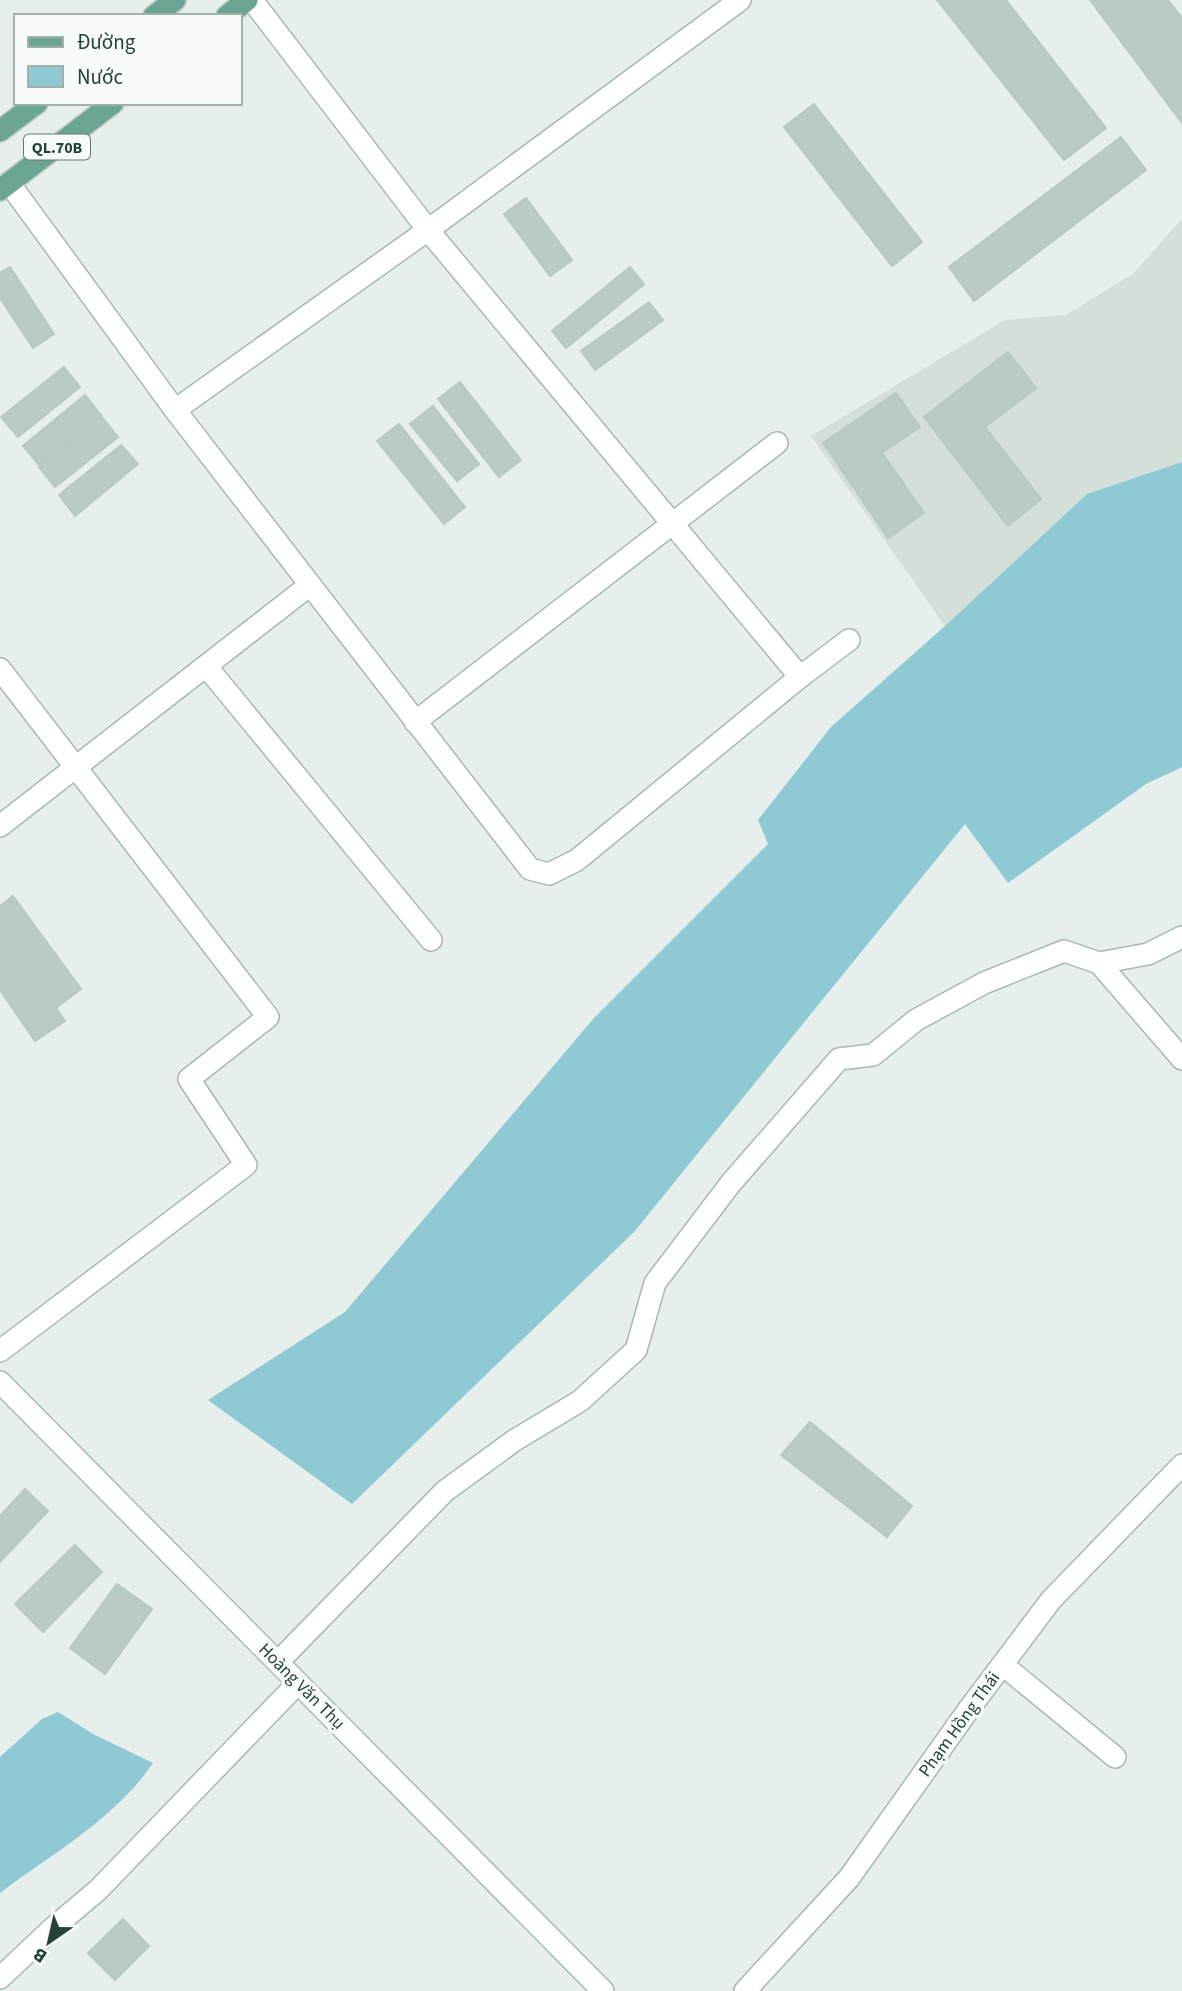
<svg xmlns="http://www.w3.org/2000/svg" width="1182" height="1991" viewBox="0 0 1182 1991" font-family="'Source Sans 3',sans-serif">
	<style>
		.built { fill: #d4dfda }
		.water { fill: #8ec9d4 }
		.building { fill: #bbcac4; stroke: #b8c9c2; stroke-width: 2 }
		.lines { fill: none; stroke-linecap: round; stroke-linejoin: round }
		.street-casing { stroke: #a8b8b2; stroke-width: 24 }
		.secondary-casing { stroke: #a4bbb3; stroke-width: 24 }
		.primary-casing { stroke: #c2cac8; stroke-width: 24 }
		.street { stroke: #fff; stroke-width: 21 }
		.secondary { stroke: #fff; stroke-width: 21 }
		.primary { stroke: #6aa596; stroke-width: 21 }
		.labels { text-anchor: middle; stroke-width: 7; stroke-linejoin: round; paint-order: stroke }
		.shield { fill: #f7fbf9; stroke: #637a73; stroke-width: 2 }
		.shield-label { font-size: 16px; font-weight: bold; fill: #24423a }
		.street-label { font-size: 18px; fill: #24423a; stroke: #f7fbf9 }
	</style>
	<rect width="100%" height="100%" fill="#e6efeb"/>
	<!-- built -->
	<polygon class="built" points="1182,219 1182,462 1087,494 945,626 811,436 1005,320 1066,315 1134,273"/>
	<!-- water -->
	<g class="water">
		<polygon points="1182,462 1182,767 1146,784 1008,883 965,824 634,1232 352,1504 208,1400 345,1312 594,1018 768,844 758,820 831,727 945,626 1087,494"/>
		<path d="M58,1712L93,1734L153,1763C115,1819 53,1853 0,1893V1757L42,1719Z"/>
	</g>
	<!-- building -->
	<g class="building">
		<polygon points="937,0 1006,0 1106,128 1064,160"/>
		<polygon points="1090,0 1168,0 1182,18 1182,123"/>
		<polygon points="814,104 922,242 892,266 784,127"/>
		<polygon points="1121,137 1146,170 974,301 949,267"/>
		<polygon points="526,198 572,260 550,276 504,214"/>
		<polygon points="10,267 54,334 33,348 0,298 0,273"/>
		<polygon points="630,267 644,284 566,348 552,331"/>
		<polygon points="649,302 663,320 595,370 581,351"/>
		<polygon points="1008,352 1036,388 985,427 1041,499 1008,526 924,417"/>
		<polygon points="64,367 80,387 18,437 1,417"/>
		<polygon points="460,382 521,460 499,477 438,399"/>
		<polygon points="896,393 920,427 882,453 924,513 888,538 823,443"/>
		<polygon points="85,395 101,415 39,465 23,446"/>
		<polygon points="433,406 479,464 457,481 410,424"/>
		<polygon points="102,417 118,437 55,487 39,467"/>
		<polygon points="399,424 465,507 444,524 377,441"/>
		<polygon points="121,445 138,464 75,516 59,495"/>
		<polygon points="13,896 81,989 56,1008 65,1021 35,1041 0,990 0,906"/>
		<polygon points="810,1422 912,1506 887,1537 781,1455"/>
		<polygon points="25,1489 48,1511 0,1562 0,1516"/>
		<polygon points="75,1545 102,1572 43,1632 15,1604"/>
		<polygon points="117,1584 152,1609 105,1674 70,1648"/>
		<polygon points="123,1919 149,1946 115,1980 88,1953"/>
	</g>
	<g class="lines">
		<defs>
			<g id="street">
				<polyline points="252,0 428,230 800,677"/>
				<polyline points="9,183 175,410 530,869 549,874 577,860 800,677 849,640"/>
				<polyline points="175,410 428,230 740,0"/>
				<polyline points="206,666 431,940"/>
				<polyline points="0,669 268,1017 189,1079 246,1165 0,1351"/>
				<polyline points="415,722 777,443"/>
				<polyline points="0,826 310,585"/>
				<polyline points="1099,963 1148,954 1182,937"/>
				<polyline points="278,1662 445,1491 515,1440 580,1401 636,1350 655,1283 731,1183 839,1059 873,1055 916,1020 984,983 1064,951 1099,963 1182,1059"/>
				<polyline points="1003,1665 1115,1757"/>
				<polyline points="0,1978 53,1928 98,1890 298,1683"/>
				<polyline points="745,1991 849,1878 969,1709 1051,1600 1182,1465"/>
			</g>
			<polyline id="secondary" points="0,1382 603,1991"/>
			<g id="primary">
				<polyline points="154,16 175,0"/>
				<polyline points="227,16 247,0"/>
				<polyline points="0,131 37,103"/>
				<polyline points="0,190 113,103"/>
			</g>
		</defs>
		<!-- street casing -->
		<use href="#street" class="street-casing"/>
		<!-- secondary casing -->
		<use href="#secondary" class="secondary-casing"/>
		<!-- primary casing -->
		<use href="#primary" class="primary-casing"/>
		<!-- street -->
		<use href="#street" class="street"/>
		<!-- secondary -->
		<use href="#secondary" class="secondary"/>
		<!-- primary -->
		<use href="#primary" class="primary"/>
	</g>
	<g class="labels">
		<!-- shield labels -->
		<rect class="shield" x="24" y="134.5" width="66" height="25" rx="5"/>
		<g class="shield-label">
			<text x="57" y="153">QL.70B</text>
		</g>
		<!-- street labels -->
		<g class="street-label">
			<text transform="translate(302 1686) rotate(45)" y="6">Hoàng Văn Thụ</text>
			<text transform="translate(959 1724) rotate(-54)" y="6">Phạm Hồng Thái</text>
		</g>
	</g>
	<!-- legend -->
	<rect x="14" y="14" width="228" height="91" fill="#f7fbf9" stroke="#a3b1ad" stroke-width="2"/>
	<rect x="28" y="37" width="35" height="10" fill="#6aa596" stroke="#a3b1ad" stroke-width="2"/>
	<text x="77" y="49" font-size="21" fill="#24423a">Đường</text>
	<rect x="28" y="66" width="35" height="21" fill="#8ec9d4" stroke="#a3b1ad" stroke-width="2"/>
	<text x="77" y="84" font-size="21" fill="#24423a">Nước</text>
	<!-- north arrow -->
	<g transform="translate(49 1942) rotate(214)" stroke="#f7fbf9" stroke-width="5" paint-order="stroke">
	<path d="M0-5L12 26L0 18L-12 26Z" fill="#24423a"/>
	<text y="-10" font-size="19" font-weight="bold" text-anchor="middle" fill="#24423a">B</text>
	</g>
</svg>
